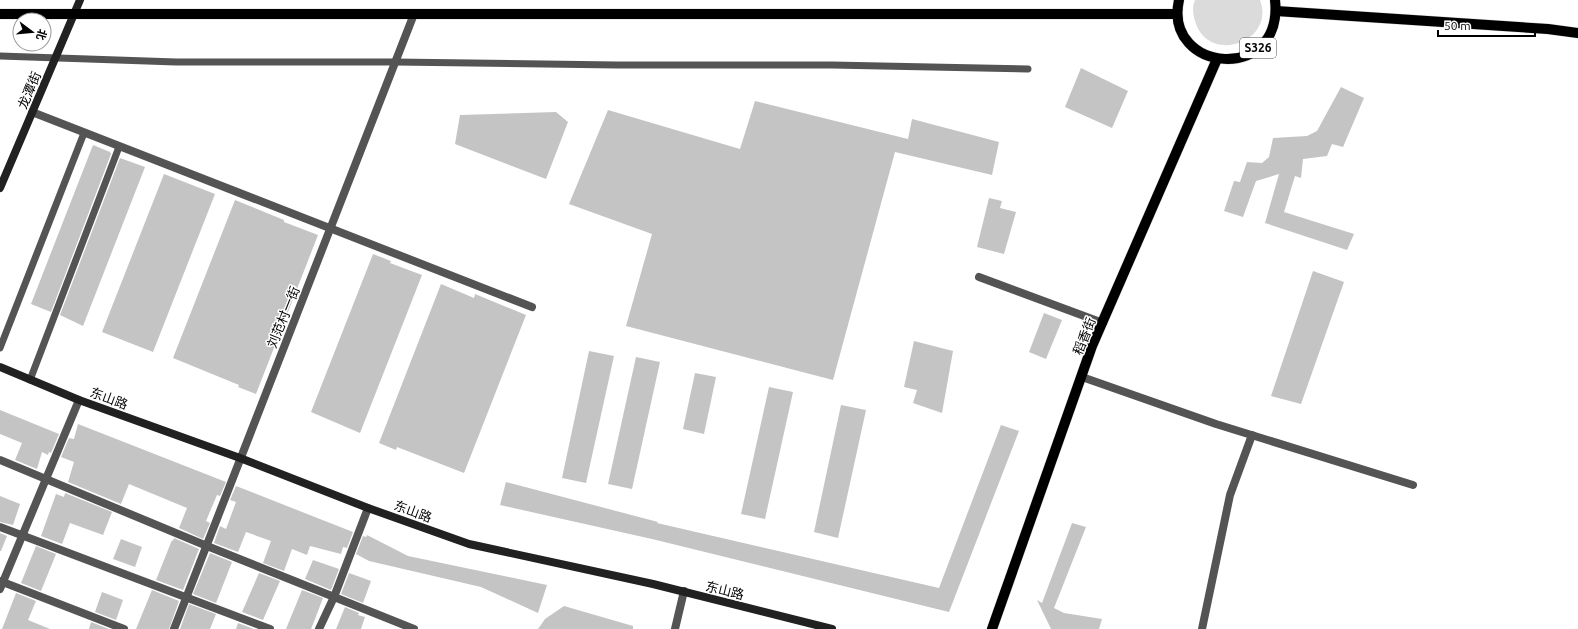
<svg xmlns="http://www.w3.org/2000/svg" width="1578" height="629" viewBox="0 0 1578 629" font-family="Ubuntu,'Noto Sans SC',sans-serif">
	<style>
		.green { fill: #dbdbdb }
		.building { fill: #c4c4c4 }
		.lines { fill: none; stroke-linecap: round; stroke-linejoin: round }
		.primary-casing { stroke: #dbdbdb; stroke-width: 11 }
		.lane { stroke: #545454; stroke-width: 7 }
		.street { stroke: #545454; stroke-width: 8 }
		.secondary { stroke: #212121; stroke-width: 8 }
		.primary { stroke: #000; stroke-width: 10 }
		.labels { text-anchor: middle; stroke-width: 3; stroke-linejoin: round; paint-order: stroke }
		.shield { fill: #fff; stroke: #4c4c4c; stroke-width: 1 }
		.shield-label { font-size: 12px; font-weight: bold; fill: #000 }
		.street-label { font-size: 13px; fill: #000; stroke: #fff }
	</style>
	<rect width="100%" height="100%" fill="#fff"/>
	<!-- green -->
	<path class="green" d="M1195,0H1260C1276,42 1208,66 1195,21C1193,14 1192,7 1195,0Z"/>
	<!-- building -->
	<g class="building">
		<polygon points="1081,68 1128,91 1112,128 1065,107"/>
		<polygon points="1341,87 1364,98 1343,147 1332,144 1327,156 1303,159 1301,178 1295,176 1284,212 1354,234 1347,250 1265,223 1279,174 1256,181 1243,217 1224,211 1234,181 1240,182 1247,162 1262,163 1269,157 1273,138 1307,136 1317,131"/>
		<polygon points="755,101 908,139 912,119 999,142 992,175 895,152 833,380 626,326 652,234 569,204 608,110 740,149"/>
		<polygon points="556,112 568,122 546,179 455,144 460,115"/>
		<polygon points="93,145 110,152 111,154 51,312 31,304"/>
		<polygon points="120,158 145,167 83,326 60,315"/>
		<polygon points="164,174 215,194 153,352 102,332"/>
		<polygon points="989,198 1002,201 1000,208 1016,212 1004,254 977,247"/>
		<polygon points="235,200 284,220 284,222 318,235 256,394 238,387 239,385 173,358"/>
		<polygon points="373,254 391,261 390,263 422,275 360,433 311,412"/>
		<polygon points="1313,271 1344,282 1301,404 1271,396"/>
		<polygon points="441,284 474,298 475,294 526,315 464,473 397,447 396,450 379,443"/>
		<polygon points="1044,313 1062,320 1046,359 1029,352"/>
		<polygon points="914,341 953,351 942,413 913,403 917,390 904,387"/>
		<polygon points="589,351 614,356 586,483 562,478"/>
		<polygon points="636,357 660,362 632,489 608,484"/>
		<polygon points="695,373 716,377 704,434 683,429"/>
		<polygon points="769,387 793,392 765,519 741,514"/>
		<polygon points="841,405 866,410 838,538 814,532"/>
		<polygon points="0,410 59,434 51,453 49,452 48,455 42,452 37,469 15,460 22,443 0,434"/>
		<polygon points="78,424 226,482 220,496 217,495 206,521 210,523 203,539 179,528 187,508 129,484 121,504 68,482 74,462 61,457 69,438 74,439"/>
		<polygon points="1001,425 1019,431 949,612 652,539 500,505 506,482 658,522 657,523 939,588"/>
		<polygon points="236,486 353,532 347,548 343,547 341,554 310,546 307,555 292,549 284,571 263,563 271,541 246,532 238,552 214,543 220,526 226,529 236,502 230,500"/>
		<polygon points="65,493 112,512 103,535 70,523 62,544 41,536 56,494 64,497"/>
		<polygon points="0,496 20,504 13,525 0,522"/>
		<polygon points="1072,523 1086,527 1054,608 1064,613 1102,619 1099,629 1051,629 1037,600 1042,603"/>
		<polygon points="0,533 7,536 1,551 0,551"/>
		<polygon points="367,535 408,556 547,585 538,613 481,587 369,561 356,554 363,536 366,537"/>
		<polygon points="174,538 199,549 183,590 156,580 172,540 173,541"/>
		<polygon points="121,539 142,547 135,567 113,559"/>
		<polygon points="36,546 56,554 41,591 21,583"/>
		<polygon points="210,553 232,562 216,603 193,594"/>
		<polygon points="313,560 339,569 331,590 305,579"/>
		<polygon points="259,573 280,581 263,620 242,612"/>
		<polygon points="349,573 371,581 363,603 341,594"/>
		<polygon points="152,590 179,601 169,629 136,629"/>
		<polygon points="302,590 323,598 315,619 311,629 286,629"/>
		<polygon points="102,592 123,600 116,620 95,612"/>
		<polygon points="16,593 36,601 28,620 50,629 2,629"/>
		<polygon points="189,604 216,614 210,629 180,629"/>
		<polygon points="564,606 633,626 633,629 538,629 545,619"/>
		<polygon points="345,607 359,613 358,615 365,617 361,629 336,629"/>
		<polygon points="91,622 109,629 89,629"/>
		<polygon points="238,623 254,629 236,629"/>
	</g>
	<g class="lines">
		<defs>
			<g id="primary">
				<path d="M1179,0C1163,73 1284,84 1275,0"/>
				<polyline points="1276,11 1548,29 1578,33"/>
				<polyline points="0,14 1177,14"/>
				<polyline points="992,629 1092,346 1217,59"/>
			</g>
		</defs>
		<!-- primary casing -->
		<use href="#primary" class="primary-casing"/>
		<!-- lane -->
		<g class="lane">
			<polyline points="0,56 176,62 395,62 617,65 832,65 1028,69"/>
			<polyline points="0,348 84,133"/>
			<polyline points="30,380 119,147"/>
		</g>
		<!-- street -->
		<g class="street">
			<polyline points="32,112 532,307"/>
			<polyline points="979,277 1103,323"/>
			<polyline points="1082,377 1216,424 1413,485"/>
			<polyline points="0,460 207,546 414,629"/>
			<polyline points="0,527 270,629"/>
			<polyline points="0,581 124,629"/>
			<polyline points="0,589 79,400"/>
			<polyline points="174,629 414,14"/>
			<polyline points="319,629 334,597 368,508"/>
			<polyline points="675,629 684,591"/>
			<polyline points="1202,629 1230,495 1252,435"/>
		</g>
		<!-- secondary -->
		<g class="secondary">
			<polyline points="0,188 80,0"/>
			<polyline points="0,367 79,400 240,458 368,508 469,544 653,584 832,629"/>
		</g>
		<!-- primary -->
		<use href="#primary" class="primary"/>
	</g>
	<g class="labels">
		<!-- shield labels -->
		<rect class="shield" x="1240" y="38" width="36" height="20" rx="3"/>
		<g class="shield-label">
			<text x="1258" y="52">S326</text>
		</g>
		<!-- street labels -->
		<g class="street-label">
			<text transform="translate(29 90) rotate(-67)" y="5">龙潭街</text>
			<text transform="translate(283 317) rotate(-68)" y="5">刘范村一街</text>
			<text transform="translate(1084 336) rotate(-68)" y="5">稻香街</text>
			<text transform="translate(109 398) rotate(20)" y="5">东山路</text>
			<text transform="translate(413 511) rotate(20)" y="5">东山路</text>
			<text transform="translate(725 590) rotate(14)" y="5">东山路</text>
		</g>
	</g>
	<!-- north arrow -->
	<g transform="translate(32 32) rotate(106)"><circle r="19" fill="#ffffff" stroke="#999999"/>
	<path d="M0-3L7 15L0 10L-7 15Z" fill="#000000"/>
	<text y="-6" font-size="11" font-weight="bold" text-anchor="middle" fill="#000000">北</text>
	</g>
	<!-- scale -->
	<path d="M1438 30v6h97v-6" fill="none" stroke="#000000" stroke-width="2"/>
	<text x="1444" y="30" font-size="12" fill="#000000" stroke="#ffffff" stroke-width="3" paint-order="stroke">50 m</text>
</svg>
